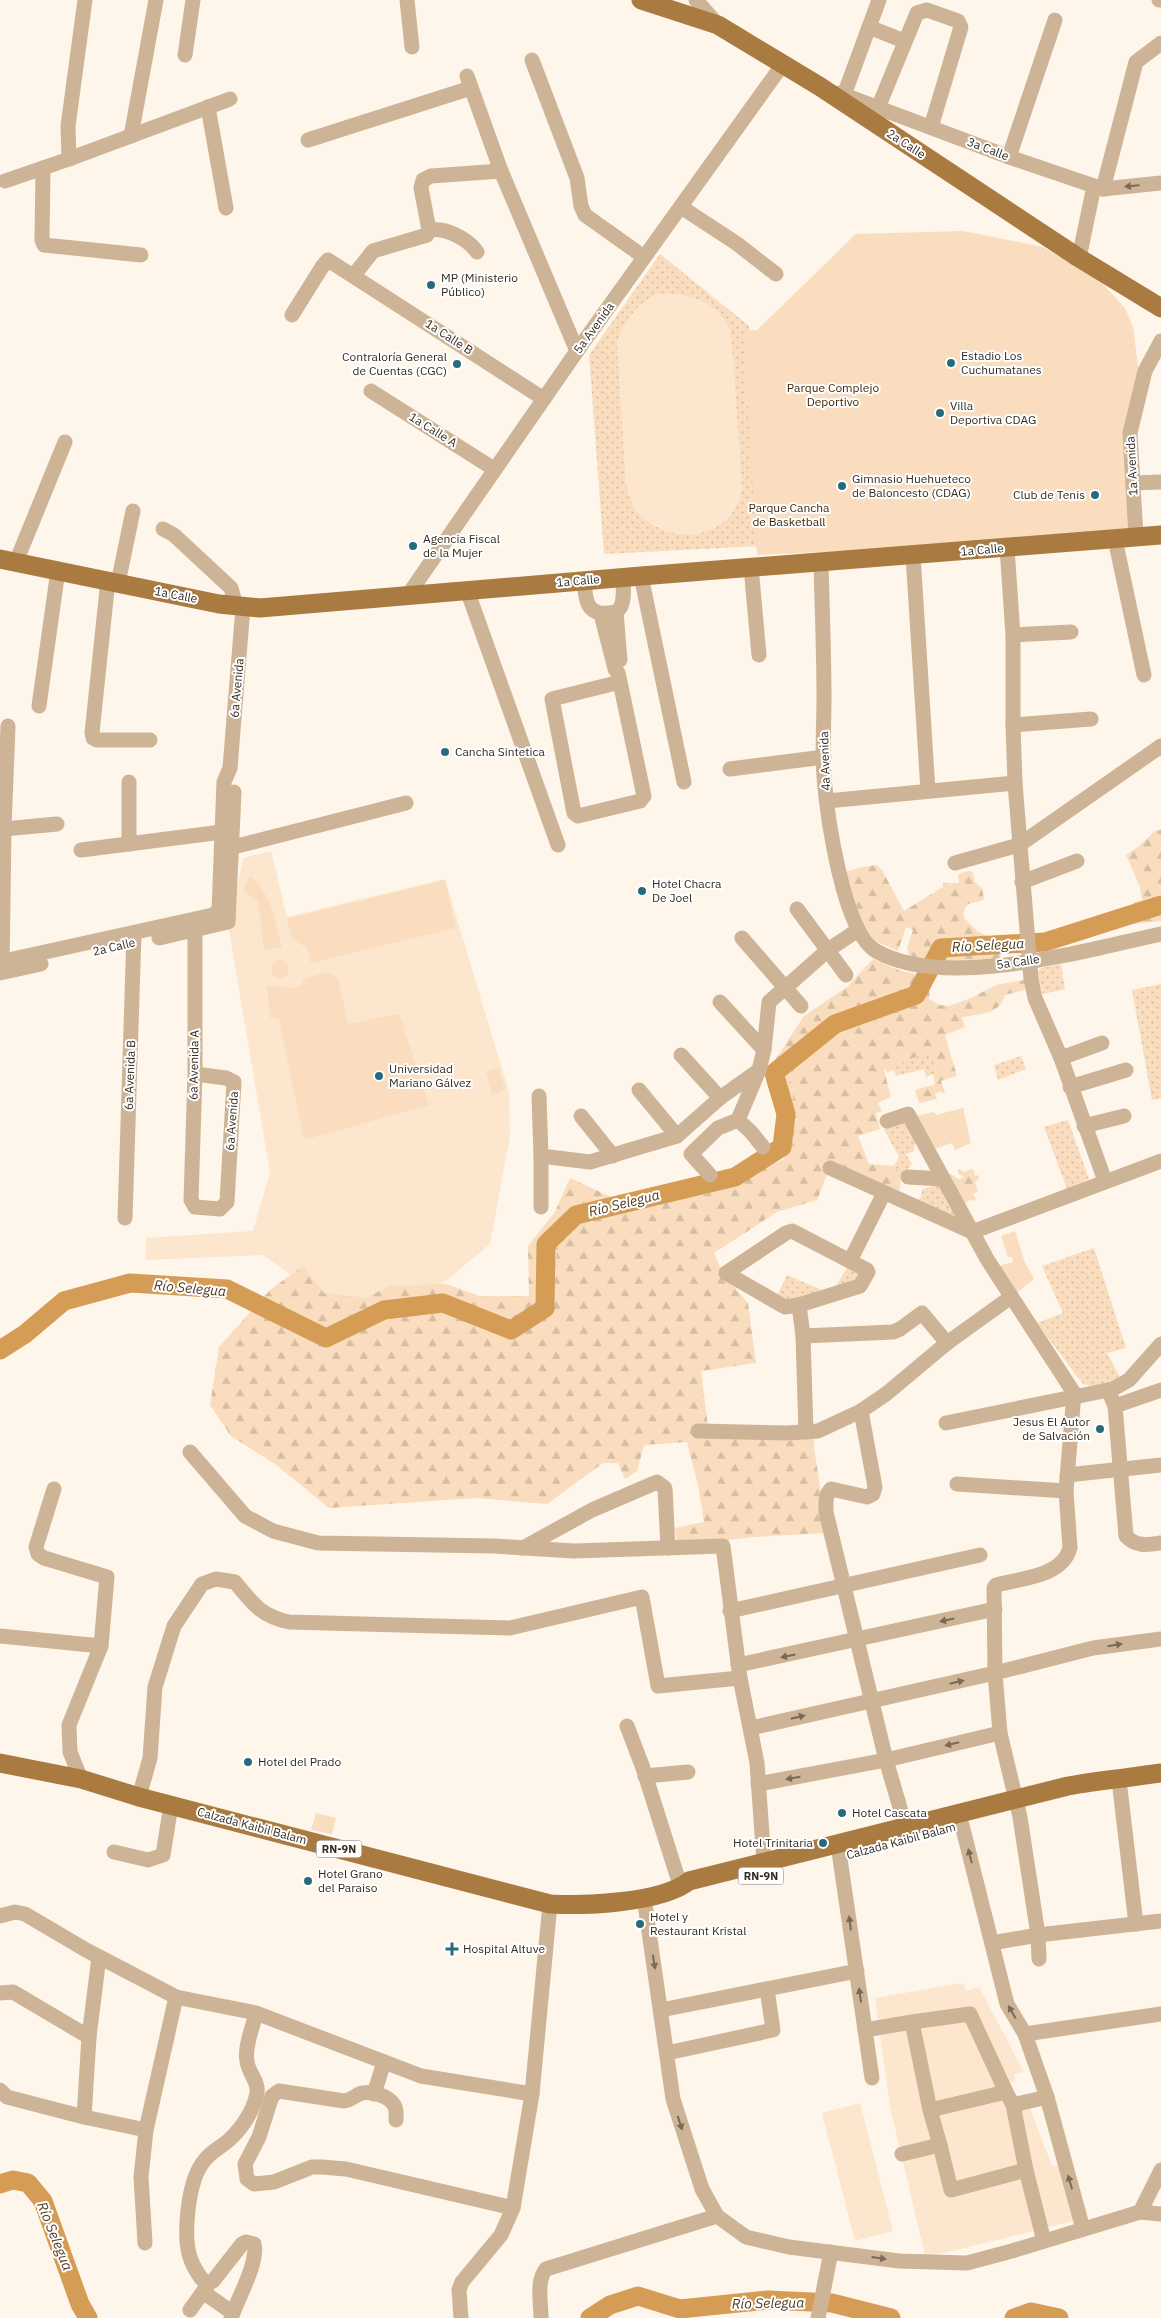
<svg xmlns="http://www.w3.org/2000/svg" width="1161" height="2318" viewBox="0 0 1161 2318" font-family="'IBM Plex Sans',sans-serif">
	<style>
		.built { fill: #fce6cd }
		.grass { fill: url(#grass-dots); fill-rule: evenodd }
		.forest { fill: url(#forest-firs) }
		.wetland { fill: url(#wetland-marsh) }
		.park { fill: #f9ddbe }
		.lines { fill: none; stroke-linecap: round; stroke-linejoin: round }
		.river { stroke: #d59c56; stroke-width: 19 }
		.minor { stroke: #ceb497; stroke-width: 15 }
		.major { stroke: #a97b41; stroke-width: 19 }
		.oneway { fill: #796957 }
		.poi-dot { fill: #286a7d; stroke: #fff; stroke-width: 2 }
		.labels { text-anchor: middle; stroke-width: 4; stroke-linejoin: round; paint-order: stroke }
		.shield { fill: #fff; stroke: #716b64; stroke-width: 1 }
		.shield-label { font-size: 11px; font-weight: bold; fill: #342c22 }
		.street-label { font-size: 12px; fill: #342c22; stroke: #fff }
		.poi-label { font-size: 12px; fill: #342c22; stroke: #fff; text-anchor: start }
		.park-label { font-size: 12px; fill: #402909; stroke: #fff }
		.water-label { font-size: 14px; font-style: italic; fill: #51391a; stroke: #fff }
	</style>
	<defs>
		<pattern id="grass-dots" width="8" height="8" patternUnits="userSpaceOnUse" patternTransform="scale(1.25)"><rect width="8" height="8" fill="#f9ddbe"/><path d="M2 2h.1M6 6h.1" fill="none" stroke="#d6bea3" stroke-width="1.8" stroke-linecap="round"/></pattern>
		<pattern id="forest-firs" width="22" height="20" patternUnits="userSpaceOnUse" patternTransform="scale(1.25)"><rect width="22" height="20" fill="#f9ddbe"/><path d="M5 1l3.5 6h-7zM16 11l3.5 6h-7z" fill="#d6bea3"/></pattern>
		<pattern id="wetland-marsh" width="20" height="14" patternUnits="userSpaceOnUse" patternTransform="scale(1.25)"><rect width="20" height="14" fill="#f9ddbe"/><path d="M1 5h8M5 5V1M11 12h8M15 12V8" fill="none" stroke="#d6bea3"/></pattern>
	</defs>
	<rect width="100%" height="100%" fill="#fef5eb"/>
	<!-- built -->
	<g class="built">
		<polygon points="657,294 683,294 704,300 726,320 731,332 742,488 741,500 736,509 718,527 707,532 681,534 665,530 649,522 637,511 630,497 626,483 617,342 622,328 632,312 644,301"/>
		<polygon points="271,851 287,917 445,879 509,1092 510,1136 490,1244 430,1294 352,1308 312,1290 263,1255 146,1260 146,1238 253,1231 270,1173 229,929 243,858"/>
		<polygon points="963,1983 966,1991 979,1987 1024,2072 1014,2074 1016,2081 1007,2083 1011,2100 1026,2098 1052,2166 1064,2164 1077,2220 944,2253 925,2255 890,2107 875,1998"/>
		<polygon points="860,2103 893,2231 855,2241 822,2113"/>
	</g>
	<!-- grass -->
	<g class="grass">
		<path d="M660,254L749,326L760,546L604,554L589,355ZM657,294C689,292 718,301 731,332L742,488C735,540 669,548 638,512C631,504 629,493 626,483L617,342C625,320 636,305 657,294Z"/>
		<polygon points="1061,964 1065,989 1043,994 1037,972 1041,968"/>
		<polygon points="1161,984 1161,1098 1152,1100 1132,990"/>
		<polygon points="931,1053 937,1073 926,1077 924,1069 896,1076 894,1070 886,1073 886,1069 920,1055"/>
		<polygon points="1021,1056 1026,1069 998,1080 994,1065"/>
		<polygon points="907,1120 916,1139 914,1151 906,1154 912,1164 901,1176 894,1166 899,1157 884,1129"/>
		<polygon points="1068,1120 1089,1179 1067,1189 1044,1127"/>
		<polygon points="938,1184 961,1224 915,1202 921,1197 922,1190"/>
		<polygon points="1094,1248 1126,1348 1107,1353 1121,1379 1097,1387 1083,1384 1037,1323 1063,1313 1042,1266"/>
		<polygon points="847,1268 870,1280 866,1290 774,1302 787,1275 831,1294"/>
	</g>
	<!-- forest -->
	<g class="forest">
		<polygon points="1156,830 1161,830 1161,921 1132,924 1134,902 1142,900 1140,887 1126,855 1139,846"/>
		<path d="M877,865L882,870L904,911L943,887V883H959L958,874L968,871L973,872L974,881L982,888L984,899C972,906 963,898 964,918L977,931L997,941L1001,957L991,961L945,964L909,956L907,948L913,930L906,927L898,951L875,941L862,922L854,904L846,872L861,867Z"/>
		<path d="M873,959L901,971L931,977L929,999L939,1005L949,1006L971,998L996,985L1024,980L1025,990L1005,995C999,1015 981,1014 962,1017L965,1027L945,1035L957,1076L941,1081L945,1093L943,1094L942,1092L935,1093L937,1099L919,1103L915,1090L935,1084L933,1074L937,1073L931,1053L920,1055L884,1070L891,1097L878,1103L882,1111L876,1113L880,1129L858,1136L869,1164L894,1166L901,1176L900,1189L892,1192L830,1167L817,1200L777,1212L714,1253L723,1274L748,1303L756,1363L701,1371L709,1434L790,1441L800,1430L814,1433V1447L827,1533L753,1537L677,1546L675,1528L704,1522L698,1485L687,1442L644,1445L637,1471L625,1479L618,1463H603L547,1504L476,1498L329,1508L275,1464L231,1436L210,1405L219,1347L270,1290L303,1266L324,1293L366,1298L389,1286L446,1284L480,1296H529L528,1246L555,1212L570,1178L611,1197L652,1205L709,1193L784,1159L797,1119L771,1089L773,1063L804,1016L847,987Z"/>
		<polygon points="958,1169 964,1172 971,1169 974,1170 975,1176 979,1175 979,1179 975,1182 978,1192 973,1194 976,1199 973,1201 969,1200 965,1204 947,1174 949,1173 958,1179 961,1179 964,1176 959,1175"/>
	</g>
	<!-- wetland -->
	<path class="wetland" d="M924,972L929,974L919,1003L893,1015L837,1033L788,1073C799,1104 800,1120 789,1152L746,1179L632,1206L577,1225L557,1250L553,1298L545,1308L540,1309L542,1297L541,1250L548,1236L575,1212L624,1197L649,1195L713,1180L740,1169L780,1144L781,1124L767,1084L773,1069L831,1022L915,991Z"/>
	<!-- park -->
	<g class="park">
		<polygon points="963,231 1043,247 1101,282 1125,308 1133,327 1139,374 1136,392 1140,527 908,548 757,555 743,331 757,330 856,234"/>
		<path d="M250,876C272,893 275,922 282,947L264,950L258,902L243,890Z"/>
		<polygon points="445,880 456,928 311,963 307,948 292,939 287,919"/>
		<circle cx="280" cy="969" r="9"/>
		<polygon points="327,972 338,978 348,1024 399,1014 429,1105 304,1140 279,1019 270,1018 267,986 294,988 302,985 304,979"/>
		<polygon points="499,1068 505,1090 492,1094 486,1072"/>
		<polygon points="963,1108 971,1143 955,1150 952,1143 932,1150 912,1117 934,1112 936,1115"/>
		<polygon points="1015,1231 1024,1260 1034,1279 1015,1294 999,1266 1013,1262 1012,1257 1008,1257 1001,1236"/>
		<polygon points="316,1813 336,1818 332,1834 311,1830"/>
	</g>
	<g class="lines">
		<!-- river -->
		<g class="river">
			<polyline points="0,1350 25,1334 64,1301 130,1283 227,1289 326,1338 384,1310 443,1303 511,1330 545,1308 546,1244 576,1215 735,1177 782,1147 786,1114 774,1073 835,1024 916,995 941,948 1045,942 1161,905"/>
			<polyline points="0,2184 13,2180 28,2183 43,2201 80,2304 88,2318"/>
			<polyline points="590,2318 610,2305 638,2296 680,2309 768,2300 832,2303 891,2318"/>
			<polyline points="1014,2318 1031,2312 1059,2318"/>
		</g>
		<!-- minor -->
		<g class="minor">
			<polyline points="407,0 412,47"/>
			<polyline points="696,0 718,25"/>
			<polyline points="1159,0 1161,0"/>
			<polyline points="869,27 904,41"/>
			<polyline points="185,55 193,0"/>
			<polyline points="532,60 577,178 581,206 585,215 644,257"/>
			<polyline points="467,76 501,171 577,351"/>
			<polyline points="839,93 1009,157 1103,189 1161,183"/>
			<polyline points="844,95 879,0"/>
			<polyline points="208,107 226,208"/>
			<polyline points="878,108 917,13 927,10 958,21 961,27 931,127"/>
			<polyline points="131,136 156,0"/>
			<polyline points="308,140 471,88"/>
			<polyline points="1009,157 1055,20"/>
			<polyline points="69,159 68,126 85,0"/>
			<polyline points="43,168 42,240 44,245 141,255"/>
			<polyline points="5,181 69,159 230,99"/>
			<polyline points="1103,189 1136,62 1161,43"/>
			<polyline points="681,207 736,243 776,274"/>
			<path d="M429,230C446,227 468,239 477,252"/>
			<polyline points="1079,258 1094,186"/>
			<polyline points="354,275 373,251 427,235 429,230 421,188 423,180 431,176 501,171"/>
			<polyline points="292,315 322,267 328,260 544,399"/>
			<polyline points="371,391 494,469"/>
			<polyline points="1133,483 1161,482"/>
			<polyline points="163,529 174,535 231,588 236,606"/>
			<polyline points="1136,537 1130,433 1145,371 1161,341"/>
			<polyline points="1115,539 1144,675"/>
			<polyline points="1007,548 1013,635 1013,725 1015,783 1031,979 1035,998 1061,1058 1105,1181"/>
			<polyline points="913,555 928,791"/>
			<polyline points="16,562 65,442"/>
			<path d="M821,562C822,607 824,652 824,698C824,724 822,751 824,777C827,815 843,932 876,951C946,991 1085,950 1161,934"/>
			<polyline points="751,567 759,655"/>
			<polyline points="641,576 684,782"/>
			<polyline points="108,580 92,733 93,738 97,740 150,740"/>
			<path d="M584,580C585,600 587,616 610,613C614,612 618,612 620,608C625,600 623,586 623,577"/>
			<polyline points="118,583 133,511"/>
			<polyline points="467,590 558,845"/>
			<polyline points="408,595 577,351 783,64"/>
			<polyline points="616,612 620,660"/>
			<polyline points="601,614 615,669 618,673 620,682 644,796 640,801 578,816 574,813 552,699 620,682"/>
			<polyline points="1013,635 1071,632"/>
			<polyline points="39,706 58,570"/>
			<polyline points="1013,725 1091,719"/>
			<polyline points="730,769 824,757"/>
			<polyline points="129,782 129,844"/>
			<polyline points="827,801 1015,783"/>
			<polyline points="4,829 57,824"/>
			<polyline points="233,847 406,803"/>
			<polyline points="81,850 230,831"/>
			<polyline points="955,863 1019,845 1161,746"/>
			<polyline points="1022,882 1077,861"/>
			<polyline points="797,909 846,975"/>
			<polyline points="195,931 195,1074 191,1200 195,1207 220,1209 227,1202 234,1082 226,1078 195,1074"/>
			<polyline points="159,938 228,922 234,792"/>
			<polyline points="742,938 801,1006"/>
			<polyline points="0,962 213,915 219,910 224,782 230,768 243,607"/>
			<polyline points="2,971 4,829 8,726"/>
			<polyline points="0,973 41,964"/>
			<polyline points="720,1002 764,1050"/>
			<polyline points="681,1055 720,1098"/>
			<polyline points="1061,1058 1102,1043"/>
			<polyline points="1070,1087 1126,1070"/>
			<polyline points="639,1090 677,1136"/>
			<polyline points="539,1096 541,1156 590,1162 677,1136 720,1098 759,1070 764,1050 769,1002 828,950 858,930"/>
			<polyline points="581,1116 613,1156"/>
			<polyline points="738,1120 751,1132 763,1147"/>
			<path d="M887,1121L908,1114L987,1259L1074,1393L1066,1491L1070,1548C1062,1577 1021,1578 996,1585L994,1588L995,1673L1000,1733L1020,1817L1038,1935L1039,1959"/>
			<polyline points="1084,1126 1124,1116"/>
			<polyline points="541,1156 541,1207"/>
			<polyline points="830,1168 972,1232 1161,1161"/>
			<polyline points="710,1175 691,1154 718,1128 738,1120 759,1070"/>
			<polyline points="908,1177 943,1179"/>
			<polyline points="125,1218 134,933"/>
			<polygon points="792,1231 867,1270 868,1272 860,1286 799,1305 785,1307 726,1273 786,1233"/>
			<polyline points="850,1261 884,1193"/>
			<polyline points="799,1305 803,1336 806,1432"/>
			<polyline points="803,1336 893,1332 900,1329 922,1313 947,1343"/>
			<path d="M1108,1390L1115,1406L1126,1536C1136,1547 1147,1545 1161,1543"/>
			<polyline points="1115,1406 1161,1390"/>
			<path d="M861,1411L875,1487L873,1494L867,1497L831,1489C825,1495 826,1503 826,1512L886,1760L906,1828"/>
			<polyline points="946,1423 1113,1389 1129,1380 1161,1344"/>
			<polyline points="698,1431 787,1433 818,1431 861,1411 886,1394 947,1343 1011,1297"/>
			<polyline points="190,1452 245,1516 273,1531 318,1543 494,1546 574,1551 723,1546 740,1678 757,1763 764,1862"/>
			<polyline points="1067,1475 1161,1465"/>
			<polyline points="957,1484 1066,1491"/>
			<polyline points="54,1489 36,1547 38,1554 44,1558 107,1577 101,1646 69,1725 70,1752 81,1779"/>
			<polyline points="523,1548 592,1510 657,1482 665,1488 668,1548"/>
			<polyline points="730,1611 980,1555"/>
			<polyline points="0,1636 101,1646"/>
			<polyline points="738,1665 995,1609"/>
			<polyline points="627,1726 643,1768 681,1888"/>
			<polyline points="751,1728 995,1673 1093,1648 1161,1639"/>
			<polyline points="645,1776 688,1772"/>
			<polyline points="1119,1780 1136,1924"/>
			<polyline points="758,1784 886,1760 1000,1733"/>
			<path d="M139,1797L150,1758L155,1687L174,1626L202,1584L216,1579L235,1582C253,1604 261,1616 289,1622L510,1628L642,1597L658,1686L740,1678"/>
			<polyline points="962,1825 1007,2004 1025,2034 1047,2097 1083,2229"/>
			<polyline points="838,1845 872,2078"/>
			<polyline points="114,1852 148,1860 163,1855 171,1805"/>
			<polyline points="644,1897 673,2099 702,2189 717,2216 746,2237 789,2247 899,2261 967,2263 1012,2251 1140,2212 1161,2214"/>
			<polyline points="0,1916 15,1912 25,1914 86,1950 176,1997 256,2013 421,2076 532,2094"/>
			<polyline points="992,1943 1038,1935 1161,1921"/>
			<polyline points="0,1993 13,1992 89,2037"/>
			<polyline points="661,2010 857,1971"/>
			<polyline points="912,2022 970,2014 1006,2092"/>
			<polyline points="865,2030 912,2022 930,2110"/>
			<polyline points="1025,2034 1161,2014"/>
			<polyline points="667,2053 773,2030 767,1989"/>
			<polyline points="0,2090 7,2097 84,2117 146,2130"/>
			<polyline points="374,2094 384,2062"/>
			<polyline points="84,2117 89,2037 99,1957"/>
			<path d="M396,2120C396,2115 397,2109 394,2105C389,2096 372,2091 362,2093C355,2095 352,2100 344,2101L279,2091L272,2096L259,2137L245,2164L247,2179L254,2184L274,2182L312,2167H322L346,2169L513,2208"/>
			<polyline points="940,2145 951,2190 1026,2170 1013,2105"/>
			<polyline points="902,2154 940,2145 930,2110 1006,2092 1013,2105 1047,2097"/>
			<polyline points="1026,2170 1044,2241"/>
			<polyline points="1140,2212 1161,2170"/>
			<polyline points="145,2243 141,2177 146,2130 176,1997"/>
			<polyline points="203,2292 233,2313"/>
			<polyline points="190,2310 208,2285"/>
			<path d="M231,2318C237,2300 259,2262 254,2244L246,2242L242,2244L213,2281L205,2283C200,2277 194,2268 191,2260C182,2237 188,2180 204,2161C211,2151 222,2147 230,2139C242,2128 254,2110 257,2093C259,2081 248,2073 247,2061C244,2047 253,2027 256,2013"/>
			<polyline points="461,2318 459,2290 462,2282 501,2235 513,2208 532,2094 550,1904"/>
			<path d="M541,2318C541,2302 536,2281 546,2269L717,2216"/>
			<polyline points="818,2318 831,2252"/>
		</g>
		<!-- major -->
		<g class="major">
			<polyline points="641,0 718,25 819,86 1079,258 1161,308"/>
			<polyline points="0,559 219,604 260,608 641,576 1161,535"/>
			<path d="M0,1763L81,1779L139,1797L550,1904C584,1906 662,1903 689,1881L1068,1786C1099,1780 1130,1778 1161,1773"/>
		</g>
	</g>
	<!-- one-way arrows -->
	<defs><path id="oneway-solid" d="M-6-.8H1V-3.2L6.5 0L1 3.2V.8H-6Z" transform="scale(1.25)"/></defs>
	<g class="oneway">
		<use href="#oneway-solid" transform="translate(1132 186) rotate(175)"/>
		<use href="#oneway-solid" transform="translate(947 1620) rotate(168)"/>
		<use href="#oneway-solid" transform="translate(1115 1645) rotate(-9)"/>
		<use href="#oneway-solid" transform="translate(788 1656) rotate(169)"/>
		<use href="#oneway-solid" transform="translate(957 1682) rotate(-13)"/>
		<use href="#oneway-solid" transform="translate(798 1717) rotate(-13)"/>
		<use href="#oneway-solid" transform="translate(952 1744) rotate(167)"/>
		<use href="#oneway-solid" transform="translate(793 1778) rotate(170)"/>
		<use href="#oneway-solid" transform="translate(970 1856) rotate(-104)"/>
		<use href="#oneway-solid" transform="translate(850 1923) rotate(-97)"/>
		<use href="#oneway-solid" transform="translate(654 1962) rotate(81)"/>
		<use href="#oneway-solid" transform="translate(860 1995) rotate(-98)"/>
		<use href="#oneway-solid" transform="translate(1012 2012) rotate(-120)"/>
		<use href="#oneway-solid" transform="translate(680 2123) rotate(72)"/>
		<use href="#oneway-solid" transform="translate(1070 2182) rotate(-106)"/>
		<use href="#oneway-solid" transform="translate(879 2258) rotate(8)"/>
	</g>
	<!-- markers -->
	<g class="poi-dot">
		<circle cx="431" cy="285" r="5"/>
		<circle cx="951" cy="363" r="5"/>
		<circle cx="457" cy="364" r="5"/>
		<circle cx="940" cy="413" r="5"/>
		<circle cx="842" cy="486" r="5"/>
		<circle cx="1095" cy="495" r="5"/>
		<circle cx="413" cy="546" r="5"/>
		<circle cx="445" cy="752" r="5"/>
		<circle cx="642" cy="891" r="5"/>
		<circle cx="379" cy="1076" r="5"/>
		<circle cx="1100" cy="1429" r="5"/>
		<circle cx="248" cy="1762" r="5"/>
		<circle cx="842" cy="1813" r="5"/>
		<circle cx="823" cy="1843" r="5"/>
		<circle cx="308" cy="1881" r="5"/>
		<circle cx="640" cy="1924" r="5"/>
		<path d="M449.5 1941.5h5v5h5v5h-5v5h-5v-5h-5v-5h5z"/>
	</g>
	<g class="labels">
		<!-- shield labels -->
		<g class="shield">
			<rect x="316.5" y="1840.5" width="45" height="17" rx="4"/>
			<rect x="738.5" y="1867.5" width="45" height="17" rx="4"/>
		</g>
		<g class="shield-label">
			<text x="339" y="1853">RN-9N</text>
			<text x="761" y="1880">RN-9N</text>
		</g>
		<!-- street labels -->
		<g class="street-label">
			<text transform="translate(906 144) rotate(33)" y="4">2a Calle</text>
			<text transform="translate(988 149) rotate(21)" y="4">3a Calle</text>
			<text transform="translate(594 328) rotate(-54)" y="4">5a Avenida</text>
			<text transform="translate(449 337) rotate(33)" y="4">1a Calle B</text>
			<text transform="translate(433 430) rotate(32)" y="4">1a Calle A</text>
			<text transform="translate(1132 466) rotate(-93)" y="4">1a Avenida</text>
			<text transform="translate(982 550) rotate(-5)" y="4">1a Calle</text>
			<text transform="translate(578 581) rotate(-5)" y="4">1a Calle</text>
			<text transform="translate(176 595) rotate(11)" y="4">1a Calle</text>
			<text transform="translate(237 688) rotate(-85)" y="4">6a Avenida</text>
			<text transform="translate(825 761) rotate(-92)" y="4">4a Avenida</text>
			<text transform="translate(114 947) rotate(-13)" y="4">2a Calle</text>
			<text transform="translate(1018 962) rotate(-8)" y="4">5a Calle</text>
			<text transform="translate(194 1065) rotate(-89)" y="4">6a Avenida A</text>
			<text transform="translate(130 1075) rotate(-88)" y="4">6a Avenida B</text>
			<text transform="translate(232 1121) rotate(-86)" y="4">6a Avenida</text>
			<text transform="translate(252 1826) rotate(15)" y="4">Calzada Kaibil Balam</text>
			<text transform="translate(901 1841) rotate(-15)" y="4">Calzada Kaibil Balam</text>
		</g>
		<!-- poi labels -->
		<g class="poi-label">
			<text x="441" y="282">MP (Ministerio<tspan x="441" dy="14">Público)</tspan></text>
			<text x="961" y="360">Estadio Los<tspan x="961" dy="14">Cuchumatanes</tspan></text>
			<text x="447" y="361" text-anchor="end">Contraloría General<tspan x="447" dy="14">de Cuentas (CGC)</tspan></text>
			<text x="950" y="410">Villa<tspan x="950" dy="14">Deportiva CDAG</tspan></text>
			<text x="852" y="483">Gimnasio Huehueteco<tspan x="852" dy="14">de Baloncesto (CDAG)</tspan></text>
			<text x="1085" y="499" text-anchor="end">Club de Tenis</text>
			<text x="423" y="543">Agencia Fiscal<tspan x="423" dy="14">de la Mujer</tspan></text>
			<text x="455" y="756">Cancha Sintetica</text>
			<text x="652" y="888">Hotel Chacra<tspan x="652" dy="14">De Joel</tspan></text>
			<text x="389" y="1073">Universidad<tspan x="389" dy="14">Mariano Gálvez</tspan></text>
			<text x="1090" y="1426" text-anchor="end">Jesus El Autor<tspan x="1090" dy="14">de Salvación</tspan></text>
			<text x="258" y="1766">Hotel del Prado</text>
			<text x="852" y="1817">Hotel Cascata</text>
			<text x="813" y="1847" text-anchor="end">Hotel Trinitaria</text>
			<text x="318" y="1878">Hotel Grano<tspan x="318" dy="14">del Paraiso</tspan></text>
			<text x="650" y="1921">Hotel y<tspan x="650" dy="14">Restaurant Kristal</tspan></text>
			<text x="463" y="1953">Hospital Altuve</text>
		</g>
		<!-- park labels -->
		<g class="park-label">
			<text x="833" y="392">Parque Complejo<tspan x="833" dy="14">Deportivo</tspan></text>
			<text x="789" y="512">Parque Cancha<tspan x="789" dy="14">de Basketball</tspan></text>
		</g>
		<!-- water labels -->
		<g class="water-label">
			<text transform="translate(988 945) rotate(-3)" y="5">Río Selegua</text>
			<text transform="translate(624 1203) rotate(-14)" y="5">Río Selegua</text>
			<text transform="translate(190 1288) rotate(5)" y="5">Río Selegua</text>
			<text transform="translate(55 2236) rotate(68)" y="5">Río Selegua</text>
			<text transform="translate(768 2303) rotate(-1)" y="5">Río Selegua</text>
		</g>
	</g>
</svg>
